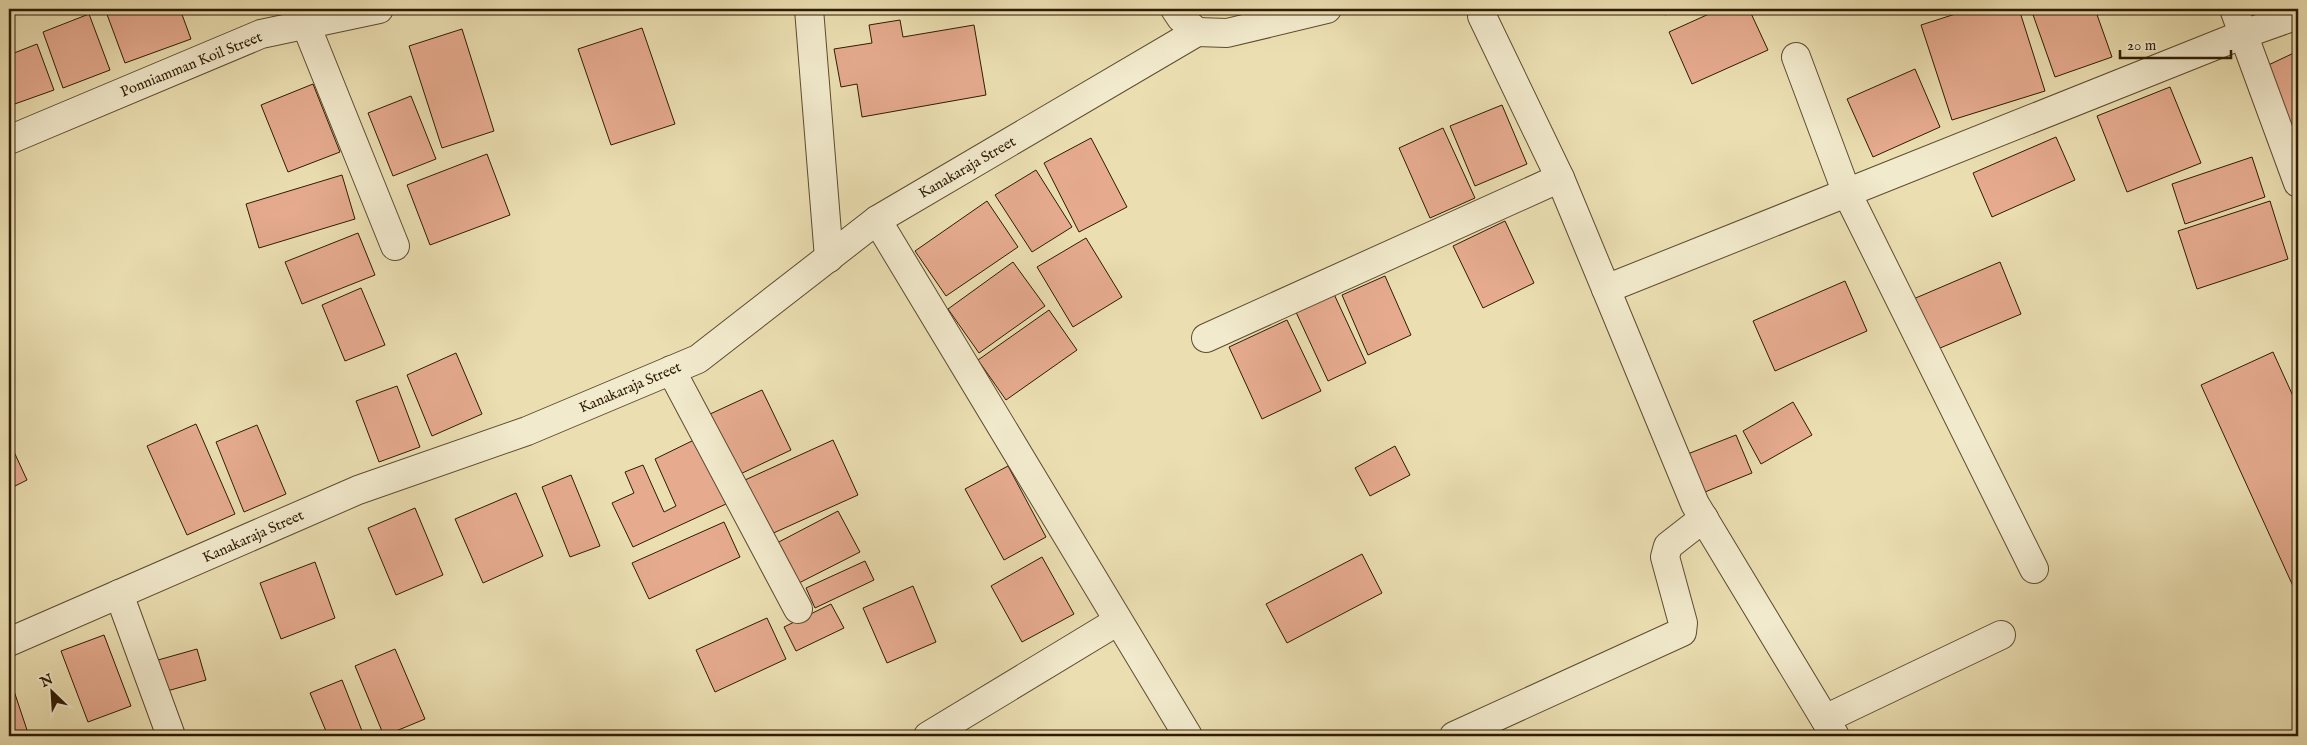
<svg xmlns="http://www.w3.org/2000/svg" width="2307" height="745" viewBox="0 0 2307 745" font-family="'IM FELL English',serif">
	<style>
		.building { fill: #e6ab8f; stroke: #2e1b03 }
		.lines { fill: none; stroke-linecap: round; stroke-linejoin: round }
		.minor-casing { stroke: #5d4c2f; stroke-width: 30 }
		.minor { stroke: #f2eacd; stroke-width: 28 }
		.labels { text-anchor: middle; stroke-width: 4; stroke-linejoin: round; paint-order: stroke }
		.street-label { font-size: 15px; fill: #2e1b03; stroke: #f2eacd }
	</style>
	<rect width="100%" height="100%" fill="#ebdfb2"/>
	<filter id="stains"><feTurbulence type="fractalNoise" baseFrequency=".004" numOctaves="4"/><feColorMatrix values="0 0 0 0 .2 0 0 0 0 .09 0 0 0 0 .02 0 0 0 .5 -.17"/></filter>
	<radialGradient id="worn" r=".72"><stop offset=".6" stop-color="#630" stop-opacity="0"/><stop offset="1" stop-color="#630" stop-opacity=".3"/></radialGradient>
	<!-- building -->
	<g class="building">
		<polygon points="105,9 180,9 191,39 125,63"/>
		<polygon points="1662,9 1680,9 1665,15"/>
		<polygon points="1720,9 1749,9 1768,50 1692,84 1669,32"/>
		<polygon points="1971,9 2019,9 2045,91 1952,120 1921,25"/>
		<polygon points="2031,9 2095,9 2112,57 2055,77"/>
		<polygon points="89,14 110,70 63,88 43,32"/>
		<polygon points="900,20 903,37 974,25 986,95 862,117 857,84 841,87 834,49 872,43 869,25"/>
		<polygon points="642,28 675,124 611,145 578,49"/>
		<polygon points="462,29 494,131 442,148 409,46"/>
		<polygon points="37,44 54,90 9,106 9,55"/>
		<polygon points="2298,51 2298,132 2290,135 2260,69"/>
		<polygon points="1915,69 1940,127 1873,157 1847,99"/>
		<polygon points="313,84 340,152 288,172 261,105"/>
		<polygon points="2170,87 2201,163 2127,192 2097,116"/>
		<polygon points="411,96 436,159 393,176 368,113"/>
		<polygon points="1502,105 1527,164 1475,186 1450,126"/>
		<polygon points="1443,128 1475,198 1430,218 1399,148"/>
		<polygon points="2056,137 2075,180 1992,217 1973,173"/>
		<polygon points="1091,138 1127,207 1079,232 1044,163"/>
		<polygon points="487,154 510,215 430,245 407,185"/>
		<polygon points="2252,157 2265,197 2185,224 2172,184"/>
		<polygon points="1036,170 1072,227 1032,252 995,195"/>
		<polygon points="342,175 355,219 259,248 246,204"/>
		<polygon points="987,201 1018,247 946,296 915,251"/>
		<polygon points="2270,201 2288,259 2197,289 2178,231"/>
		<polygon points="1505,221 1534,283 1483,308 1453,246"/>
		<polygon points="358,233 375,275 302,304 285,262"/>
		<polygon points="1086,238 1122,297 1073,327 1037,267"/>
		<polygon points="1013,262 1045,306 979,353 948,309"/>
		<polygon points="2000,262 2021,314 1933,351 1911,300"/>
		<polygon points="1385,276 1411,335 1368,355 1342,295"/>
		<polygon points="1845,281 1867,331 1775,371 1753,321"/>
		<polygon points="361,288 385,345 345,361 322,305"/>
		<polygon points="1333,292 1366,363 1328,381 1295,310"/>
		<polygon points="1049,310 1077,350 1006,400 978,360"/>
		<polygon points="1287,320 1321,391 1262,419 1229,347"/>
		<polygon points="2273,352 2298,407 2298,597 2201,385"/>
		<polygon points="456,353 482,414 432,436 407,375"/>
		<polygon points="397,386 420,447 379,462 356,401"/>
		<polygon points="762,390 791,450 736,476 708,415"/>
		<polygon points="1793,402 1812,435 1761,464 1743,431"/>
		<polygon points="196,424 235,514 187,535 147,446"/>
		<polygon points="257,425 286,494 244,512 216,442"/>
		<polygon points="1736,435 1752,473 1700,494 1685,455"/>
		<polygon points="696,439 726,504 633,547 612,503 634,493 625,472 643,465 664,512 676,506 655,459"/>
		<polygon points="833,440 858,495 769,535 745,480"/>
		<polygon points="9,441 27,480 9,489"/>
		<polygon points="1395,446 1410,475 1370,496 1355,468"/>
		<polygon points="1008,466 1046,537 1004,560 965,489"/>
		<polygon points="571,475 600,546 570,557 542,487"/>
		<polygon points="516,493 543,556 483,583 455,519"/>
		<polygon points="415,508 443,575 396,595 368,528"/>
		<polygon points="838,511 860,552 795,585 775,544"/>
		<polygon points="724,522 740,557 649,599 632,563"/>
		<polygon points="1362,554 1382,593 1287,643 1266,604"/>
		<polygon points="1042,557 1074,614 1022,642 991,586"/>
		<polygon points="865,561 874,580 815,608 806,588"/>
		<polygon points="315,562 335,618 281,639 260,583"/>
		<polygon points="913,586 936,642 887,663 863,608"/>
		<polygon points="831,604 844,628 796,651 784,627"/>
		<polygon points="767,618 786,659 715,692 696,650"/>
		<polygon points="104,635 131,706 88,722 61,651"/>
		<polygon points="197,649 206,680 160,693 151,662"/>
		<polygon points="395,649 425,719 384,736 355,666"/>
		<polygon points="342,680 364,736 328,736 310,693"/>
		<polygon points="11,682 29,736 9,736 9,683"/>
		<polygon points="818,730 821,736 805,736"/>
		<polygon points="995,730 998,736 984,736"/>
	</g>
	<g class="lines">
		<defs>
			<g id="minor">
				<polyline points="809,9 829,258"/>
				<polyline points="1175,9 1181,18 1197,32"/>
				<polyline points="2234,9 2298,183"/>
				<polyline points="1482,16 1560,178 1606,289 2244,34 2298,15"/>
				<polyline points="306,25 395,246"/>
				<polyline points="1197,32 1227,33 1327,9"/>
				<polyline points="1796,57 1846,191 2034,569"/>
				<polyline points="9,140 261,34 379,9"/>
				<polyline points="877,220 1188,736"/>
				<polyline points="1606,289 1695,504 1835,736"/>
				<polyline points="1206,338 1560,178"/>
				<polyline points="671,370 798,609"/>
				<polyline points="119,594 171,736"/>
				<polyline points="9,642 358,490 527,431 698,359 877,220 1197,32"/>
				<polyline points="1825,719 2001,635"/>
				<polyline points="928,736 1118,621"/>
				<polyline points="1454,736 1682,632 1683,623 1665,557 1668,546 1704,518"/>
			</g>
		</defs>
		<!-- minor casing -->
		<use href="#minor" class="minor-casing"/>
		<!-- minor -->
		<use href="#minor" class="minor"/>
	</g>
	<g class="labels">
		<!-- street labels -->
		<g class="street-label">
			<text transform="translate(191 64) rotate(-22)" y="5">Ponniamman Koil Street</text>
			<text transform="translate(967 167) rotate(-30)" y="5">Kanakaraja Street</text>
			<text transform="translate(630 387) rotate(-23)" y="5">Kanakaraja Street</text>
			<text transform="translate(253 536) rotate(-24)" y="5">Kanakaraja Street</text>
		</g>
	</g>
	<!-- margin -->
	<rect width="2307" height="745" fill="none" stroke="#ebdfb2" stroke-width="30"/>
	<rect x="10" y="10" width="2287" height="725" fill="none" stroke="#2e1b03" stroke-width="2.5"/>
	<rect x="15" y="15" width="2277" height="715" fill="none" stroke="#2e1b03"/>
	<!-- north arrow -->
	<g transform="translate(52 692) rotate(335)" stroke="#f2eacd" stroke-width="4" paint-order="stroke">
	<path d="M0-4L9 19L0 12L-9 19Z" fill="#2e1b03"/>
	<text y="-8" font-size="14" font-weight="bold" text-anchor="middle" fill="#2e1b03">N</text>
	</g>
	<!-- scale -->
	<path d="M2120 50v8h111v-8" fill="none" stroke="#2e1b03" stroke-width="2.5"/>
	<text x="2127" y="50" font-size="15" fill="#2e1b03" stroke="#f2eacd" stroke-width="4" paint-order="stroke">20 m</text>
	<rect width="100%" height="100%" filter="url(#stains)"/>
	<rect width="100%" height="100%" fill="url(#worn)"/>
</svg>
